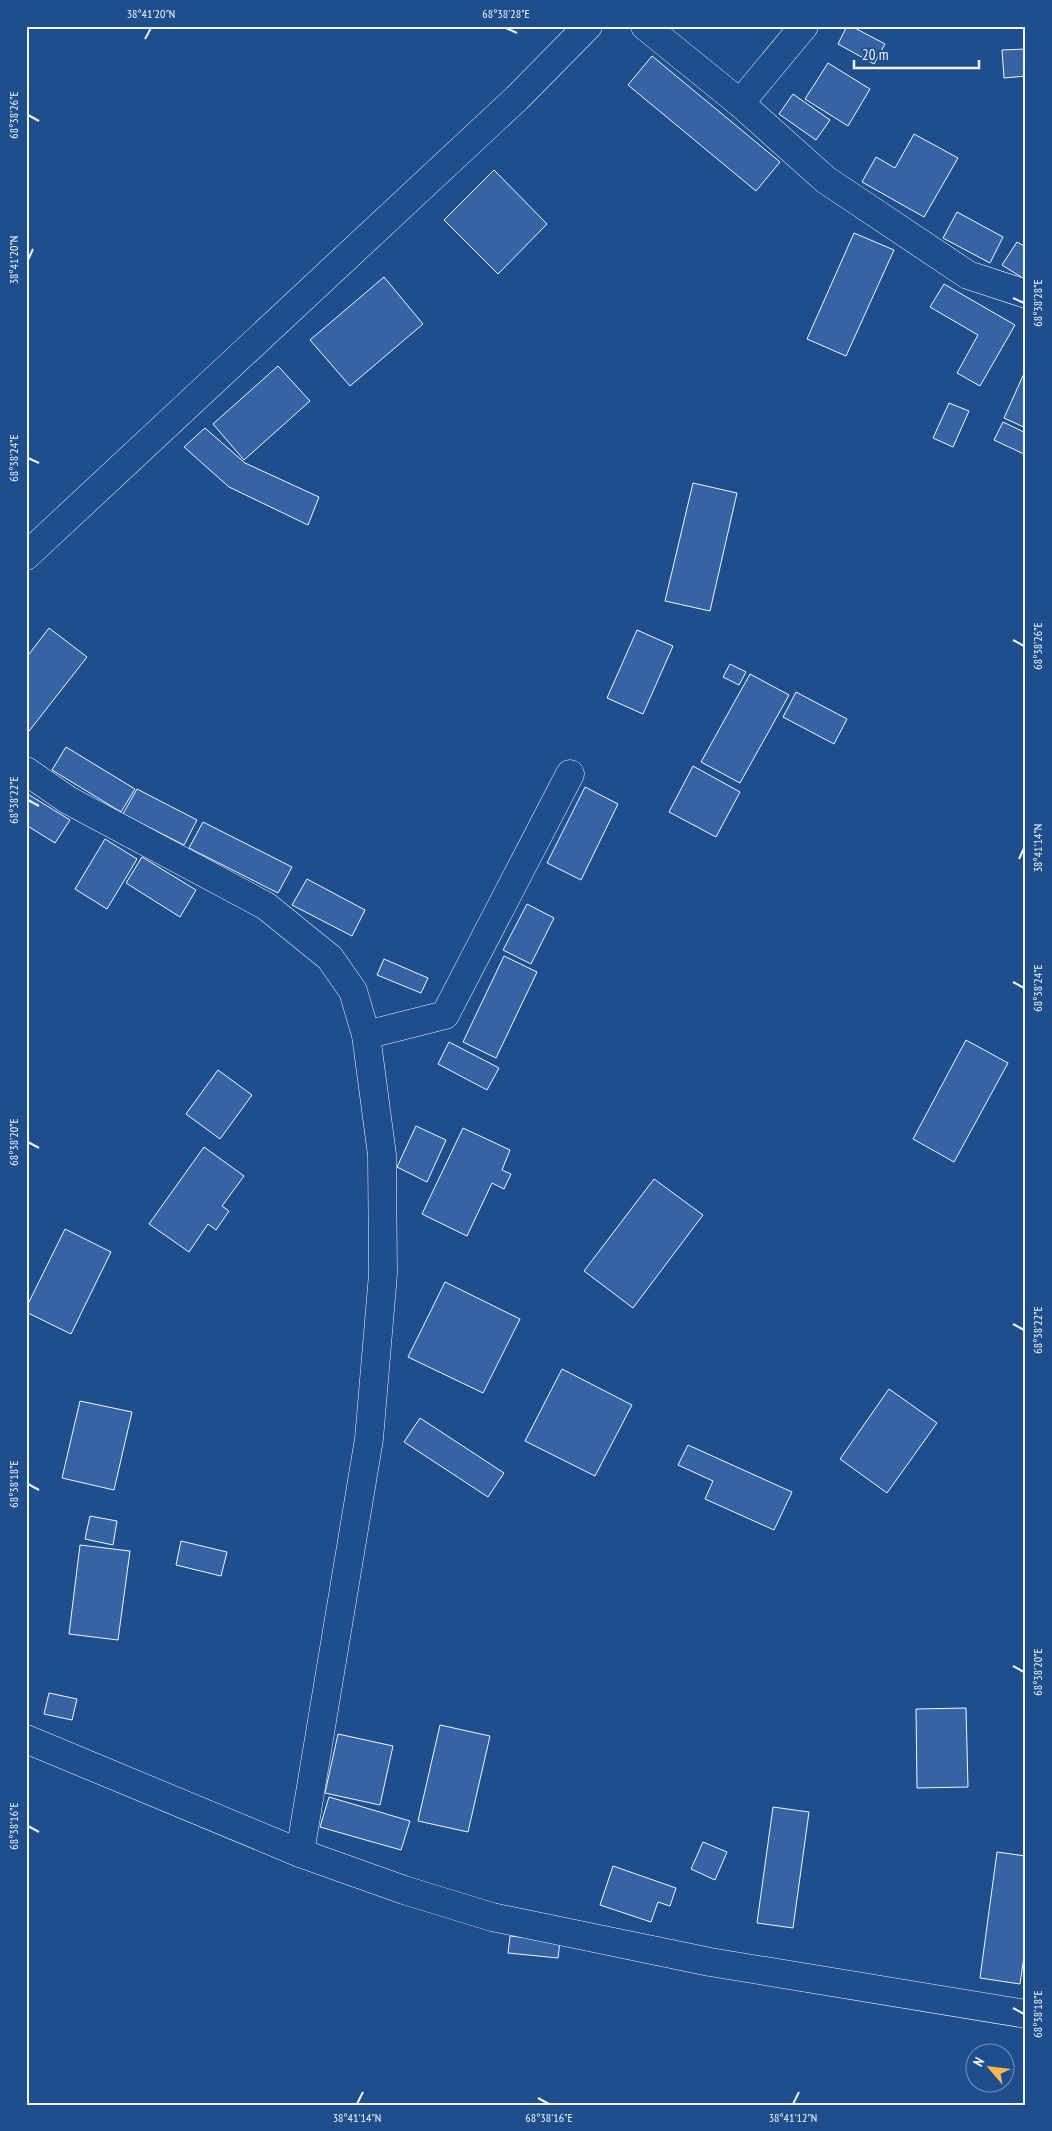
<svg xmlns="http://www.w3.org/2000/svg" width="1052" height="2131" viewBox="0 0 1052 2131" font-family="'PT Sans Narrow',sans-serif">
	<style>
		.building { fill: #3563a3; stroke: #f2f6ff }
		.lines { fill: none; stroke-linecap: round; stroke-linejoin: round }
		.street-casing { stroke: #f2f6ff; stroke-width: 29 }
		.secondary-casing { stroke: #f2f6ff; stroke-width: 29 }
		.street { stroke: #1f4e8c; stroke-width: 28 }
		.secondary { stroke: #1f4e8c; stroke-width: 28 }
		.ticks { fill: none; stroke: #f2f6ff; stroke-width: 2 }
		.neatline { fill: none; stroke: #f2f6ff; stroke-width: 2 }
		.ticks-label { font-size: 12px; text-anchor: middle; fill: #f2f6ff }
	</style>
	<rect width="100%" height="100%" fill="#1f4e8c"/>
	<!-- building -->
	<g class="building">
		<polygon points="847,26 851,26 885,44 874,64 838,44"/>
		<polygon points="1026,49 1026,76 1004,78 1002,50"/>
		<polygon points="652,56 780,162 756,191 628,85"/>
		<polygon points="828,63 870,89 848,126 805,99"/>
		<polygon points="793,94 830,120 816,140 779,114"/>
		<polygon points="914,134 958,158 924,217 862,182 876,157 895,168"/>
		<polygon points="494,170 547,224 498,274 444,220"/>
		<polygon points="957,212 1003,237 990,263 943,238"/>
		<polygon points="854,233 894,250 846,356 807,339"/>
		<polygon points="1017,242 1026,247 1026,280 1002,265"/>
		<polygon points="384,277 423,324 350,386 310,340"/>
		<polygon points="944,284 1015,325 980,386 957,373 978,335 930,307"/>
		<polygon points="278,366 310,401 244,460 213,424"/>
		<polygon points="1026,369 1026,428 1004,418"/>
		<polygon points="949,403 969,411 953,447 933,438"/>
		<polygon points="1003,422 1026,433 1026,455 994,440"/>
		<polygon points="205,428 245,463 319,497 308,525 229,487 184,447"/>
		<polygon points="693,483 737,493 710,611 665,601"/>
		<polygon points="49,628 87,657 26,735 26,658"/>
		<polygon points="637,630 673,646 643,714 607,698"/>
		<polygon points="730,664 746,672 739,685 723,677"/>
		<polygon points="750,674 789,695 740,783 701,762"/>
		<polygon points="796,692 847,719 834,744 783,717"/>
		<polygon points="66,747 135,789 121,812 52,770"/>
		<polygon points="693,766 740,792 716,837 669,812"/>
		<polygon points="585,787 618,804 581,880 547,863"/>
		<polygon points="137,789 197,820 184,845 123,814"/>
		<polygon points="26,793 70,820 55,843 26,825"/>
		<polygon points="203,822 292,867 278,893 189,848"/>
		<polygon points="105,839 137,859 107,909 75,889"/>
		<polygon points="142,857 196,890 180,917 126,883"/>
		<polygon points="307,879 365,910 352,936 292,905"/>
		<polygon points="527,904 554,918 531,964 503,950"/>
		<polygon points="504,956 537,972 496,1058 463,1042"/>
		<polygon points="384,959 428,978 421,993 377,975"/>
		<polygon points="966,1040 1008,1063 954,1162 913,1139"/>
		<polygon points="449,1042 499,1068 487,1090 438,1064"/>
		<polygon points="218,1070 252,1095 220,1139 186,1114"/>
		<polygon points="416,1126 446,1140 427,1182 397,1167"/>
		<polygon points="463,1128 510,1150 502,1170 511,1174 504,1189 492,1183 467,1236 422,1214"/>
		<polygon points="204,1147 244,1176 222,1206 229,1211 216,1230 208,1224 189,1252 149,1224"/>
		<polygon points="654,1179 703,1215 633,1308 584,1271"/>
		<polygon points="65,1229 111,1252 71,1334 26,1312 26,1308"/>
		<polygon points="445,1282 520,1319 483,1393 408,1357"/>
		<polygon points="562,1369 632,1405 595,1476 525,1441"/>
		<polygon points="889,1389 937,1423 887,1493 840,1459"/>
		<polygon points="80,1401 132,1412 114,1490 62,1478"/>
		<polygon points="420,1418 504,1473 488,1497 404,1442"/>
		<polygon points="688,1445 792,1492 774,1530 705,1499 713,1481 678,1465"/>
		<polygon points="90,1516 117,1521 113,1545 85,1539"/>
		<polygon points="181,1541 227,1552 221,1576 176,1565"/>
		<polygon points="80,1545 130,1551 118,1640 69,1634"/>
		<polygon points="49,1693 77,1699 72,1720 44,1714"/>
		<polygon points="966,1708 968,1787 917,1788 916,1709"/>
		<polygon points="440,1725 490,1736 468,1832 418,1821"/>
		<polygon points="338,1734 393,1746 380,1805 325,1793"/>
		<polygon points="329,1797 410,1821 401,1850 320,1827"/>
		<polygon points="773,1807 809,1812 793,1928 757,1923"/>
		<polygon points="703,1842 727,1852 715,1880 691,1869"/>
		<polygon points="997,1852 1026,1856 1026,1943 1020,1984 980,1978"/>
		<polygon points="613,1866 676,1888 670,1906 658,1902 651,1922 600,1905"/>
		<polygon points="510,1936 560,1941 558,1958 508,1953"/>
	</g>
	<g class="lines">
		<defs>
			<g id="street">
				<polyline points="645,26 740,103 826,180 968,275 1026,294"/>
				<polyline points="740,103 804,26"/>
				<polyline points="26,771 68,800 266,906 330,958 353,991 366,1035 382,1155 383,1274 369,1439 300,1853"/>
				<polyline points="366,1035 445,1015 570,774"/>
				<polyline points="26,1739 300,1853 404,1890 492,1917 710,1962 1026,2014"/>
			</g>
			<polyline id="secondary" points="26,556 517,98 588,26"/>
		</defs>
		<!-- street casing -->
		<use href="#street" class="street-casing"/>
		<!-- secondary casing -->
		<use href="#secondary" class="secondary-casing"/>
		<!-- street -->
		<use href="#street" class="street"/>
		<!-- secondary -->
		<use href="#secondary" class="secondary"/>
	</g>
	<!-- ticks -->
	<path class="ticks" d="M506,28L517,33M145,39L151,28M28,115L39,121M28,260L33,249M1013,298L1024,303M28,458L39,463M1013,640L1024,646M28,800L39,806M1019,859L1024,848M1013,982L1024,988M28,1142L39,1148M1013,1324L1024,1330M28,1484L39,1490M1013,1666L1024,1672M28,1826L39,1832M1013,2008L1024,2014M538,2098L549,2104M357,2104L363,2092M793,2104L799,2092"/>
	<!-- border -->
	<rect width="1052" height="2131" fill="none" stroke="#1f4e8c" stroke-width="55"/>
	<!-- north arrow -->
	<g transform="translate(990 2068) rotate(298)"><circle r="24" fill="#1f4e8c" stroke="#7391ba"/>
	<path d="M0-4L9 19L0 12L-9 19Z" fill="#ffb74d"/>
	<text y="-8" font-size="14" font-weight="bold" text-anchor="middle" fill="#f2f6ff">N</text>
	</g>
	<!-- scale -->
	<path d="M854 60v8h125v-8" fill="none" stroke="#f2f6ff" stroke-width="2.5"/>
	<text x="862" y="60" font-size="15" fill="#f2f6ff" stroke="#1f4e8c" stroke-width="4" paint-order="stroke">20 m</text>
	<rect x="28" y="28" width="996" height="2076" class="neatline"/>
	<g class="ticks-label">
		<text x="151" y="18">38°41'20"N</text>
		<text x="506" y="18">68°38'28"E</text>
		<text transform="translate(14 115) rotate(-90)" y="4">68°38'26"E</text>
		<text transform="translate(14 260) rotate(-90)" y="4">38°41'20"N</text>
		<text transform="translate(1038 303) rotate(-90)" y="4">68°38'28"E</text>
		<text transform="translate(14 458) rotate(-90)" y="4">68°38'24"E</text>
		<text transform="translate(1038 646) rotate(-90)" y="4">68°38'26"E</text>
		<text transform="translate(14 800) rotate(-90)" y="4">68°38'22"E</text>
		<text transform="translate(1038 848) rotate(-90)" y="4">38°41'14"N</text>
		<text transform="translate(1038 988) rotate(-90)" y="4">68°38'24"E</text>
		<text transform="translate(14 1142) rotate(-90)" y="4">68°38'20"E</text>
		<text transform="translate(1038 1330) rotate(-90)" y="4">68°38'22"E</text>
		<text transform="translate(14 1484) rotate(-90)" y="4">68°38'18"E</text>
		<text transform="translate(1038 1672) rotate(-90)" y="4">68°38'20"E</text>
		<text transform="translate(14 1826) rotate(-90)" y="4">68°38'16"E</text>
		<text transform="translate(1038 2014) rotate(-90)" y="4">68°38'18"E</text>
		<text x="357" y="2122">38°41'14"N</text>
		<text x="549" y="2122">68°38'16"E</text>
		<text x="793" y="2122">38°41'12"N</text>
	</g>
</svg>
